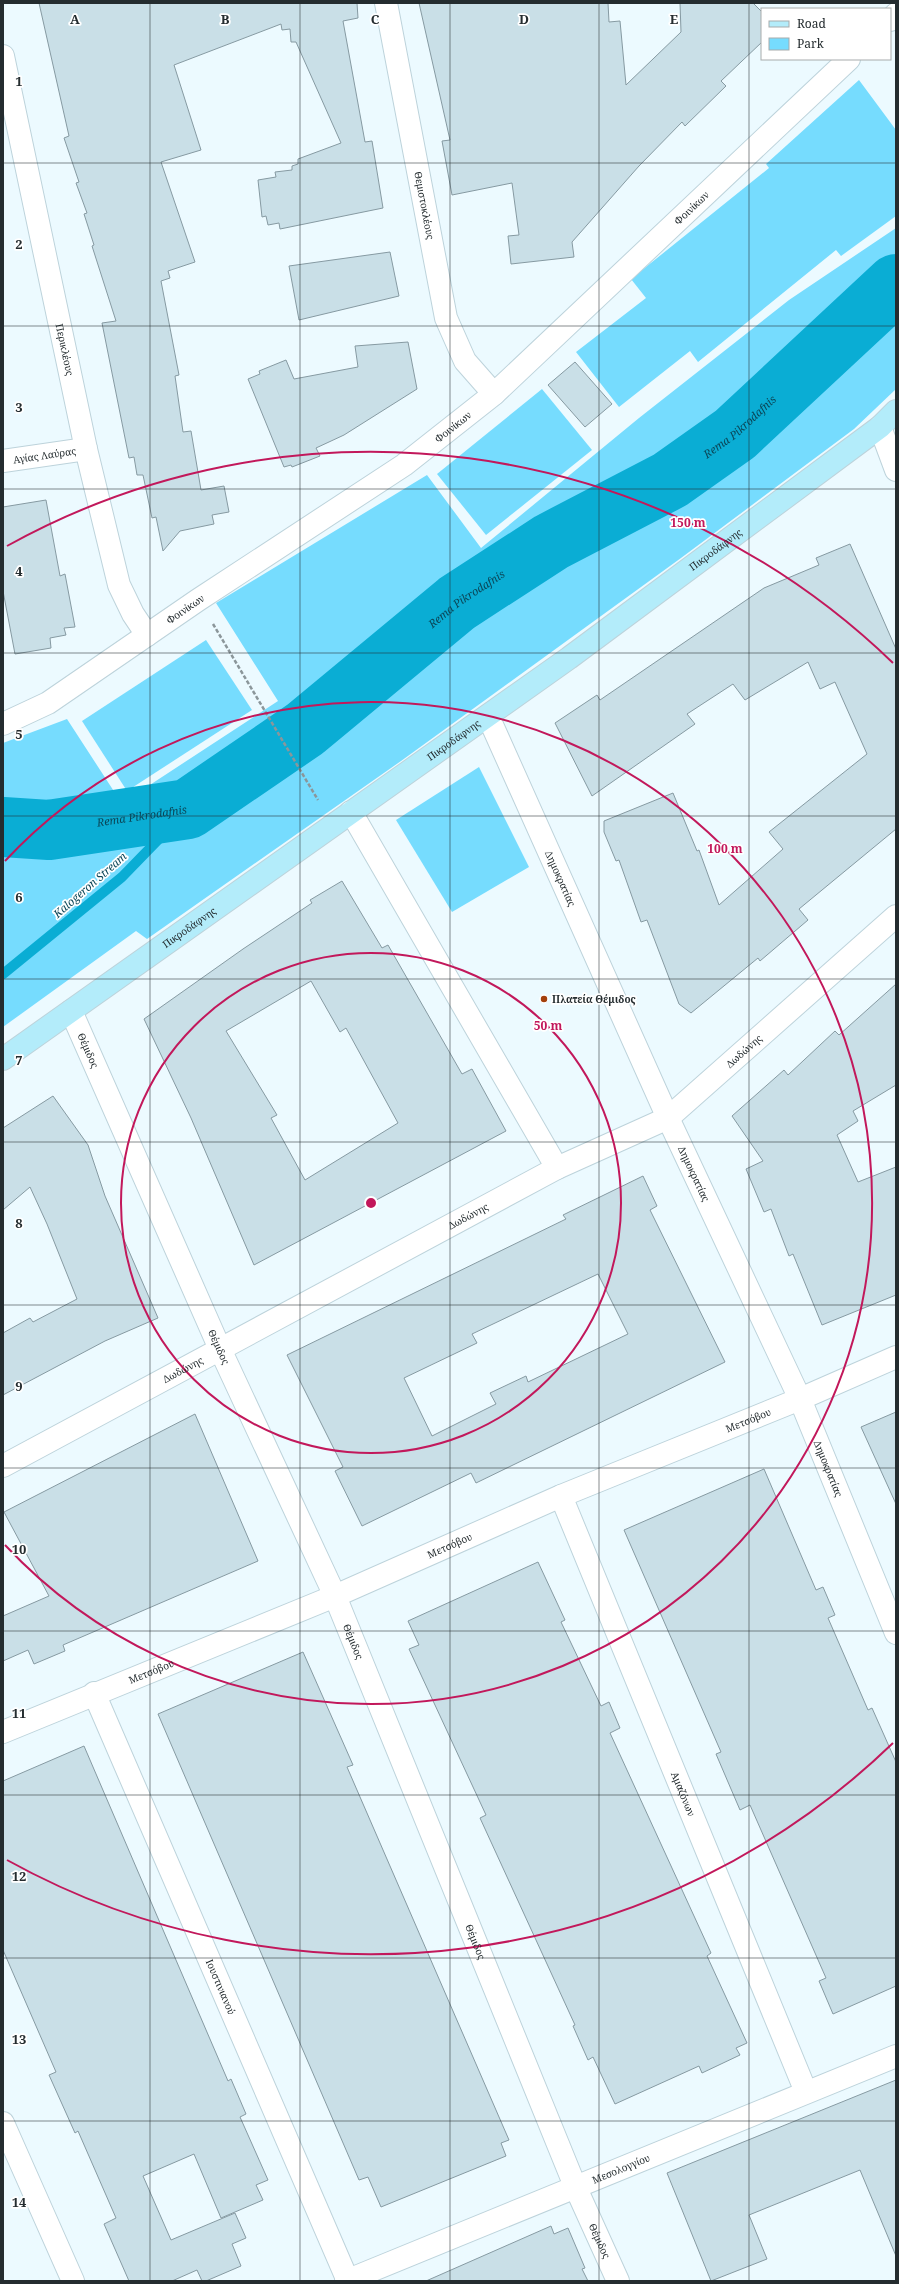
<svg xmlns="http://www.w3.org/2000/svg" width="899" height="2284" viewBox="0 0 899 2284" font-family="'Noto Serif',serif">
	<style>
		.green { fill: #76dcfe }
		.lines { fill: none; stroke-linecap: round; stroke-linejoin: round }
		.stream { stroke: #0aadd4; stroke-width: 10 }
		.river { stroke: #0aadd4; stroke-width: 60 }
		.building { fill: #c9dfe7; stroke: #869aa2; fill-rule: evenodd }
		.street-casing { stroke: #bdd3db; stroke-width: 24 }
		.secondary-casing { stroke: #bdd3db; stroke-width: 24 }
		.path { stroke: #8b969a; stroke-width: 2.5; stroke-dasharray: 4 2; stroke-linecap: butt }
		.street { stroke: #fff; stroke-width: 22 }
		.secondary { stroke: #b3ecfa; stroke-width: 22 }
		.grid { fill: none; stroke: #242c2f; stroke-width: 1; stroke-opacity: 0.55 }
		.ring { fill: none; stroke: #c2185b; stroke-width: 2 }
		.poi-dot { fill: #a33f0b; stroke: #fff; stroke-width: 1.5 }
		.labels { text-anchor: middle; stroke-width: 3.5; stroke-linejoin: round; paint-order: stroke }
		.street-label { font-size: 10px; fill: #242c2f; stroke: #fff }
		.poi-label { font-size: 10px; font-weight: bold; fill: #242c2f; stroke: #fff; text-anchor: start }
		.water-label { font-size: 11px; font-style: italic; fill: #0b4657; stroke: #fff }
		.grid-label { font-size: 13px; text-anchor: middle; font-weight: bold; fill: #242c2f; stroke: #fff; stroke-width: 3.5; stroke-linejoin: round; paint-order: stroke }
		.centre { fill: #c2185b; stroke: #fff; stroke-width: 2 }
		.ring-label { font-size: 12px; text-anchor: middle; font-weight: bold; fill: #c2185b; stroke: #fff; stroke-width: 3.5; stroke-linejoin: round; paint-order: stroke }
	</style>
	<rect width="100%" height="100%" fill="#ecfaff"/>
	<!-- green -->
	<g class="green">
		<polygon points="859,80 896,130 896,216 841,256 836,250 698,362 690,351 619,407 576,352 646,298 631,279 769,168 766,164"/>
		<polygon points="896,228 896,389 854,429 681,558 401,761 147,939 136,931 3,1027 3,743 67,719 117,796 133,796 278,701 216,603 427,475 481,548 639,418 789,300"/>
		<polygon points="542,389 592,450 486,535 437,474"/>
		<polygon points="206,640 252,710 127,791 82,721"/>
		<polygon points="479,767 529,867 452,912 396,820"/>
	</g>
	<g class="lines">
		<!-- stream -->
		<polyline class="stream" points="3,974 122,877 188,809"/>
		<!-- river -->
		<path class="river" id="s1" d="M3,827L49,830L188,809L305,729L457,603L551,542L670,480L735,434L896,284"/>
	</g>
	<!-- building -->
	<g class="building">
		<polygon points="39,3 357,3 358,18 343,21 365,142 372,141 383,208 280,229 279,223 268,225 266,216 262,217 258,180 276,177 275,172 292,170 292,166 298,164 298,159 341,143 296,42 291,42 290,29 282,30 281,24 174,65 201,150 161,162 195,262 168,271 170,278 161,281 179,375 175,376 183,432 191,431 201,490 224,486 229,512 212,515 214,524 180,531 163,551 156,517 152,518 143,475 137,475 134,457 129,458 102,323 116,321 92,246 94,245 84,214 87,213 76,183 79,182 64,138 69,136"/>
		<polygon points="419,3 608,3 609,22 620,21 626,85 681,32 680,3 753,3 762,12 762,42 721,81 726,86 685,126 682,122 639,166 572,242 574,257 511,264 508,236 519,235 512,183 452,195 442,141 450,140"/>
		<polygon points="390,252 399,296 299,320 289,266"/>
		<polygon points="408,342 417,389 344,435 316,448 320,456 292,467 291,465 284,467 248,379 260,374 259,371 286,360 294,379 358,367 355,346"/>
		<polygon points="575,362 612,404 585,427 548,385"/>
		<polygon points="46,500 60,576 65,574 75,627 64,628 66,635 50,638 51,648 15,654 3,591 3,507"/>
		<polygon points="850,544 896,649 896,829 799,909 808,920 760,961 758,958 691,1013 679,1004 647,920 641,922 619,860 616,861 604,832 604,821 673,793 697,851 699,850 719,905 783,849 769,832 867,754 835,682 820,689 808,662 745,700 733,684 687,714 695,724 592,796 555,723 597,695 600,700 764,588 819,565 816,558"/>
		<path d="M342,881L382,948L388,945L462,1074L472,1069L506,1131L254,1265L191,1118L144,1019L243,949L312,903L310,900ZM311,981L340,1032L346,1028L398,1123L305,1180L271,1118L277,1115L226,1031Z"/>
		<polygon points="896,984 896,1085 853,1111 858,1121 837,1135 858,1182 896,1167 896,1295 822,1325 793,1254 789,1256 771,1209 764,1212 746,1169 763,1161 732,1116 784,1070 788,1075 835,1031 839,1035"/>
		<polygon points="53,1096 88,1145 105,1196 158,1318 105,1341 3,1395 3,1333 30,1318 33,1322 77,1299 47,1224 30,1187 3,1210 3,1128"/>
		<path d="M643,1176L657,1206L650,1210L725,1362L476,1483L471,1473L362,1526L335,1471L343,1467L287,1355L566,1219L563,1215ZM598,1274L628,1334L528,1382L526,1376L490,1393L496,1404L432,1436L404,1378L477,1343L472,1334Z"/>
		<polygon points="896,1412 896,1504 861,1427"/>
		<polygon points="195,1414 258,1561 63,1645 65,1651 34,1664 28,1650 3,1661 3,1616 49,1596 4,1512"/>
		<polygon points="764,1469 816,1590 823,1587 835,1615 828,1618 868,1710 872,1708 896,1762 896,1986 833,2014 819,1981 826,1978 750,1805 740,1810 716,1754 721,1752 624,1530"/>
		<polygon points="538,1562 565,1620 561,1622 601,1706 609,1702 620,1728 610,1733 711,1953 707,1956 747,2043 736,2048 740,2055 702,2073 699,2066 615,2104 593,2057 588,2060 573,2026 575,2025 480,1818 486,1815 409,1649 419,1645 408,1621"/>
		<polygon points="303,1652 353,1765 347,1767 509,2140 501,2143 506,2156 381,2207 368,2177 359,2180 158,1714"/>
		<polygon points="84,1746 228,2081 231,2079 246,2114 240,2117 268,2180 256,2185 263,2200 221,2218 194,2154 143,2176 171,2240 235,2213 246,2238 232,2244 241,2266 206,2281 202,2281 197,2270 172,2281 129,2281 104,2224 116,2218 78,2131 75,2133 49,2075 56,2072 3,1950 3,1781"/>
		<polygon points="896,2080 896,2256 860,2170 749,2215 767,2259 711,2281 667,2173"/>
		<polygon points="551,2226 554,2234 568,2228 585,2268 582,2269 588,2281 426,2281"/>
	</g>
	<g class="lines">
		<defs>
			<g id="street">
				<path id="s2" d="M386,3L446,318L465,361L494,394"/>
				<polyline points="890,20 896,14"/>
				<path id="s3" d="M3,56L86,449L119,585L133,614L147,635"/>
				<polyline points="880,427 896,470"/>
				<path id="s4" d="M3,461L86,449"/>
				<path id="s5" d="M488,716L668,1118L800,1399L896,1633"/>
				<path id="s6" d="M3,724L48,703L198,600L404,465L494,394L849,59"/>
				<polyline points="351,812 557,1168"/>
				<path id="s7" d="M71,1011L220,1349L335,1596L575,2186L618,2281"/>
				<path id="s8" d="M3,1466L557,1168L668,1118L896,916"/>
				<path id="s9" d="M561,1496L806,2092"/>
				<path id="s10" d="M94,1693L348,2281"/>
				<path id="s11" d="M3,1732L335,1596L561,1496L800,1399L896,1357"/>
				<polyline points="3,2123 73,2281"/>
				<path id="s12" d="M346,2281L896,2056"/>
			</g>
			<g id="secondary">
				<path id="s13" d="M3,1059L569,658L880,427L896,411"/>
			</g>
		</defs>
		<!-- street casing -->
		<use href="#street" class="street-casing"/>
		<!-- secondary casing -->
		<use href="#secondary" class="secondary-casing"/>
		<!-- path -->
		<polyline class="path" points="213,624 318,800"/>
		<!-- street -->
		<use href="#street" class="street"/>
		<!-- secondary -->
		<use href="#secondary" class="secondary"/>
	</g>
	<!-- grid -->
	<path class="grid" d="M150,3V2281M300,3V2281M450,3V2281M599,3V2281M749,3V2281M3,163H896M3,326H896M3,489H896M3,653H896M3,816H896M3,979H896M3,1142H896M3,1305H896M3,1468H896M3,1631H896M3,1795H896M3,1958H896M3,2121H896"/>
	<!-- distance rings -->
	<g class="ring">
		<circle cx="371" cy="1203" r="250"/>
		<path d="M5 861A501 501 0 1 1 5 1545"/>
		<path d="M893 1743A751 751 0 0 1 7 1860M7 546A751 751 0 0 1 893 663"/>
	</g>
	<!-- markers -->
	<circle class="poi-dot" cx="544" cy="999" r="4"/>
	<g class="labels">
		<!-- street labels -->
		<g class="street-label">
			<text dy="4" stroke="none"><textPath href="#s2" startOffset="206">Θεμιστοκλέους</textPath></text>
			<text dy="4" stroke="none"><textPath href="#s6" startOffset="864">Φοινίκων</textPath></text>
			<text dy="4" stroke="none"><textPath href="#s3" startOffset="300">Περικλέους</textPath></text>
			<text dy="4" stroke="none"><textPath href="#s6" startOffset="540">Φοινίκων</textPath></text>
			<text dy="4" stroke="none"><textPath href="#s4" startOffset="42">Αγίας Λαύρας</textPath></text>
			<text dy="4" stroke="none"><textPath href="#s13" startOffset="876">Πικροδάφνης</textPath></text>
			<text dy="4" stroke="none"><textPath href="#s6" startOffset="216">Φοινίκων</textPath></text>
			<text dy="4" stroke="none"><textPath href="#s13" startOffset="552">Πικροδάφνης</textPath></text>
			<text dy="4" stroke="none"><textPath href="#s5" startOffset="178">Δημοκρατίας</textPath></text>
			<text dy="4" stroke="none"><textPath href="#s13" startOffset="228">Πικροδάφνης</textPath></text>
			<text dy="4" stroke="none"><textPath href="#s7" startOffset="43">Θέμιδος</textPath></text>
			<text dy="4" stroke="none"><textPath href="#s8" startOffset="852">Δωδώνης</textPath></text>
			<text dy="4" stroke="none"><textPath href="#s5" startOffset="502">Δημοκρατίας</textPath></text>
			<text dy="4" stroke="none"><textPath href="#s8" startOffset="528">Δωδώνης</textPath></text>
			<text dy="4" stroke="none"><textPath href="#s7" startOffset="367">Θέμιδος</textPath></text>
			<text dy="4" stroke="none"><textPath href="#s8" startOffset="204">Δωδώνης</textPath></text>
			<text dy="4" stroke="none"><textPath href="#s11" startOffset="808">Μετσόβου</textPath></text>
			<text dy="4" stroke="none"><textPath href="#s5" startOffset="826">Δημοκρατίας</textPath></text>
			<text dy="4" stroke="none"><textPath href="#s11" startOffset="484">Μετσόβου</textPath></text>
			<text dy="4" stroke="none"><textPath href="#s7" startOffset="691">Θέμιδος</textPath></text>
			<text dy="4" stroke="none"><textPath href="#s11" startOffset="160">Μετσόβου</textPath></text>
			<text dy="4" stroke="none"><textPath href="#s9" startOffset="322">Αμαζόνων</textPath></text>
			<text dy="4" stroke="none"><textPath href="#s7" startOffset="1015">Θέμιδος</textPath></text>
			<text dy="4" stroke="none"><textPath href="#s10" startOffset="320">Ιουστινιανού</textPath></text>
			<text dy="4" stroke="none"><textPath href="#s12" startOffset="297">Μεσολογγίου</textPath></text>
			<text dy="4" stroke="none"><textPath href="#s7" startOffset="1339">Θέμιδος</textPath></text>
		</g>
		<!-- poi labels -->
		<g class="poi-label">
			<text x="552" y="1003">Πλατεία Θέμιδος</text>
		</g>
		<!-- water labels -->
		<g class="water-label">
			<text dy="4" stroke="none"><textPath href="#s1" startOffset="860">Rema Pikrodafnis</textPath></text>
			<text dy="4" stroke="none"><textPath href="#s1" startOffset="536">Rema Pikrodafnis</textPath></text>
			<text dy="4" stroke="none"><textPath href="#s1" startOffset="140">Rema Pikrodafnis</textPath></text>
			<text transform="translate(90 885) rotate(-41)" y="4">Kalogeron Stream</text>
		</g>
	</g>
	<g class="grid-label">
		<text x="75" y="24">A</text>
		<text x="225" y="24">B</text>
		<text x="375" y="24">C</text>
		<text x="524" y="24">D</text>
		<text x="674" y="24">E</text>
		<text x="19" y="86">1</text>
		<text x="19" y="249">2</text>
		<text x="19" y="412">3</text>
		<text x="19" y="576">4</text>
		<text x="19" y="739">5</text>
		<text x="19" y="902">6</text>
		<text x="19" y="1065">7</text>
		<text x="19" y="1228">8</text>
		<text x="19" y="1391">9</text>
		<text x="19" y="1554">10</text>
		<text x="19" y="1718">11</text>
		<text x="19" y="1881">12</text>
		<text x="19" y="2044">13</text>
		<text x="19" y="2207">14</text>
	</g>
	<circle cx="371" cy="1203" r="6" class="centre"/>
	<g class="ring-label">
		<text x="688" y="527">150 m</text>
		<text x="725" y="853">100 m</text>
		<text x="548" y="1030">50 m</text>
	</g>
	<!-- border -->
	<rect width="899" height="2284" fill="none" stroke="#242c2f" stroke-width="8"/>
	<!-- legend -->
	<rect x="761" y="8" width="130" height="52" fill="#ffffff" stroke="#a7abac"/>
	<rect x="769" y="21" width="20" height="6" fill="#b3ecfa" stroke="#a7abac"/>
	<text x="797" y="28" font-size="12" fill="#242c2f">Road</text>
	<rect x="769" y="38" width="20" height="12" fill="#76dcfe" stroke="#a7abac"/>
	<text x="797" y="48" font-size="12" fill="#242c2f">Park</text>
</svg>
